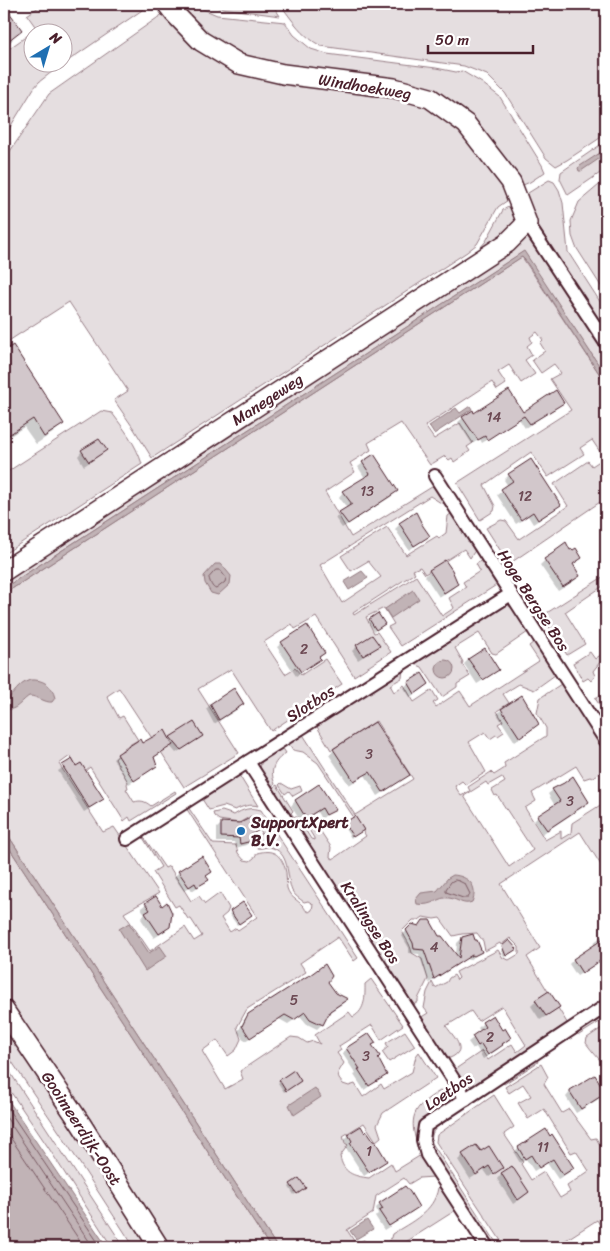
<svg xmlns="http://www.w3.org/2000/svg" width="610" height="1251" viewBox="0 0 610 1251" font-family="Sriracha,sans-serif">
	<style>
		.green { fill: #e5dee0; stroke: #987e86; fill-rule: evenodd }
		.water { fill: #c1b3b6; stroke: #91787e }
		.shadow { fill: #0003 }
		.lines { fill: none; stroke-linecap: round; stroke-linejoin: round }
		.shore { stroke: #7a5a63; stroke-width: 1 }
		.building { fill: #d2c7cb; stroke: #4a1f2b }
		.street-casing { stroke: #4a1f2b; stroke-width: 16 }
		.secondary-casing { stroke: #4a1f2b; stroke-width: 22 }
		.street { stroke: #fff; stroke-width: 12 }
		.secondary { stroke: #fff; stroke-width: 19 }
		.poi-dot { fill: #1f6fb2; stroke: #fff; stroke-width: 2 }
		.labels { text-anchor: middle; stroke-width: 5; stroke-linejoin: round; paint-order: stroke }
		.number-label { font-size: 14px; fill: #6c4953 }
		.street-label { font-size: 16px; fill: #4a1f2b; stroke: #fff }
		.poi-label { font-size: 16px; font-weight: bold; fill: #4a1f2b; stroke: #fff; text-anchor: start }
	</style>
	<rect width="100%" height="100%" fill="#fff"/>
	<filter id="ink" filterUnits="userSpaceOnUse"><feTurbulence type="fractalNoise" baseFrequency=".02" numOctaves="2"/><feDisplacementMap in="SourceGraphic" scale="10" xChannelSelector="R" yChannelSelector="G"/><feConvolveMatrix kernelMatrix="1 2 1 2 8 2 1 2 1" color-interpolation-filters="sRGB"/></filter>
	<g filter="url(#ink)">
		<!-- green -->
		<g class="green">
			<path d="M43,4H151L53,71L39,82L34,88L4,137V52L37,29L27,15ZM32,32H62V62H32Z"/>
			<polygon points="178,4 191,4 217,15 285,22 294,35 311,49 327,54 436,68 456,72 462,71 482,83 500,97 542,165 545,172 530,182 523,185 497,147 481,129 461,110 257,62 226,49 205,33"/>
			<polygon points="209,4 272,4 280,16 222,8"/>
			<path d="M280,4H606V134L567,160L556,166L546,158L505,93L487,75L464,66L321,46C302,36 292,20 280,4Z"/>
			<polygon points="167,11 175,28 195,48 228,69 251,77 398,96 423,105 447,117 481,154 511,198 498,207 477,244 467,252 152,458 134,429 114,400 128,391 69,302 4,344 4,160 49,94"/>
			<polygon points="606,141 606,169 568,195 560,179 561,172"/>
			<polygon points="606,179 606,294 576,247 572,236 571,221 579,202"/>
			<polygon points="549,180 554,182 559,190 563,203 568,252 606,311 606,334 540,233 526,197 528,193"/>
			<polygon points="510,206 515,211 517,221 513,228 474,255 486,241 503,210"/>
			<polygon points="527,237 533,239 606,352 606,376 523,252 4,588 4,578 521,238"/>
			<path d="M522,257L606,384V498L509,564L486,528L501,520L506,521L519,539L568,506L554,484L588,461L592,466L604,458L592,440L580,448L584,454L548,477L531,452L484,485L495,506L494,511L480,520L457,483L571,410L550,379L561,373L554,364L541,373L532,360L545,351L540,343L543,340L537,332L530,337L532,342L527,346L532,355L525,360L535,374L521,383L509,365L498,372L506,384L497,390L492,382L425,426L434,439L460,423L473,443L467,447L470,451L454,462L452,458L449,460L445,456L430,465L401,423L368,443L371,450L350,463L355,472L325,492L351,537L435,485L446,503H441L430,496L320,565L342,603L381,577L368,561L351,571L341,556L387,527L406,555L437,536L439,538L446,533L448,516L452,513L476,549L470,558L464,549L425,574L420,567L413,570L415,573L353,613L354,615L416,576L442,616L454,608L449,598L466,587L463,582L480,571L476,564L482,560L498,584L401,646L388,627L394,624L384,608L366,617L374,633L377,632L391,652L354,676L316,617L295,629L292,624L264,642L285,674L295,668L301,675L325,659L342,684L271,731L231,669L198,689L239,753L184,787L119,688L107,696L119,718L123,716L138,740L124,748L115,759L128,782L127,784L128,788L126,789L134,802C141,800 145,801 151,806L175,791L176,793L131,821L129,817L124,821L90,767L85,771L76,766L70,756L59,764L103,832L114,827L159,893L124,913L150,951L185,927L194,941L202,936L191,919H188L179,905L175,907L153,872L161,867L142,836H143L165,868L169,866L191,901L199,896L205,904L220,893L229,908L227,913L221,918L230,932L236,928L238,930L257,917L186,808L188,807L213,844L236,845L238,853L244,860L250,861L254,858L257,853C272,849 280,853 285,868C287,874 286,882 287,888C290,898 297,899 303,906C308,912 302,908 309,912L312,910L313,904L308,901L304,902C300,899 295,896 292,891C286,877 291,851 269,847C265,847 261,849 257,848L256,843L254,840L262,833L251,816L239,823L219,820L214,816L213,813L222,811L234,815C243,809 250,807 261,810L358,958L354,961L338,937L300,963L306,972L247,1009L237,1027L241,1039L236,1050L228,1056L217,1040L202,1051L225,1089L243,1079L240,1071L291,1037L299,1038L307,1043L313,1041L320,1044L315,1035L349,1012L353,1017C366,1010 365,996 365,984L371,979L403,1025L381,1040L372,1025L339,1046L341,1050L337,1053L344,1063L338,1073L339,1079L343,1084L349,1086L355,1084L363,1097L381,1084L384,1089L412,1072L416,1056L419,1052L436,1078L383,1113L377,1125L381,1137L376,1141L364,1123L343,1136L345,1143L348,1145L340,1156C343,1173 353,1176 369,1178L391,1163L395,1171L421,1155C415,1138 406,1117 423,1103C429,1097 437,1093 443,1089L451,1101C444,1108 428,1115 423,1122C409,1138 427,1162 434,1177L419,1178L409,1184L404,1178L376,1196L373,1213L347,1230L356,1244L364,1240L368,1247H277L4,829V594L520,258Z"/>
			<path d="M101,411L112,413C124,429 136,444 142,464L4,554V474Z"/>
			<polygon points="606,575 606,584 565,612 585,644 567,655 542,616"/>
			<path d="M503,603C516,607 521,622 528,632L496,654L492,653L479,633L455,648L463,662L462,664L470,676L457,684V687L442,697L422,667L412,663Z"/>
			<path d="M534,642L555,675L534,690L519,684L503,694L509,703L497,711L503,721L498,724L504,732L498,736L496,735L490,739L485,732L469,742L486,772L466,785L462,781L455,786L461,796L470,791L468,787L491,772L494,775L505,768L504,763L546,736V728L537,713L540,698L561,684L606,753V769L592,778L590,777L584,779L576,766L532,793L536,801L525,808L545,840L561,831V839L571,833L572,823L602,804L604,807L606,806V873L580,832L501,884L540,948L527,957L569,1026L475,1086C462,1086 460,1080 454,1070L482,1051L488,1060L512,1044L517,1052L526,1045L502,1006L478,1021L471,1011L446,1026C450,1032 463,1045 458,1052C456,1056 450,1058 447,1059L420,1018L428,1013L424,1008L427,992L432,982L435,988L447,982L449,978L454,975L457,980L459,978L456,972L498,950L503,958L509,960L519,954V947L510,938L501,945L500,943L485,951L483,941L477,933L462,934L453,936L440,918L434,919L423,917L419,920H413L402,931C406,940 410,943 412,953L422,959L428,979L418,999V1002L412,1006L271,789L277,785L293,811L291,813L294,817H297L311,839L314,840V838L306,825L309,823L316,834L321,832L331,847L330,857L333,859L366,836L318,763L303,752L293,750L288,742L302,733L355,815L413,779L376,721L331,750L316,725L403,668L402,678L390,685L394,692L404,685L414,702L432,690L438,700L433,703L436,707L460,691L470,706L539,661L529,646ZM502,777L505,782L492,790L495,796L497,795L533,850L509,867L464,796L486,782L488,785Z"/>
			<polygon points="606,651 606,656 600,662 593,671 595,676 591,681 588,678 583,681 573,663 590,652 595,659"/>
			<polygon points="599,696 606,700 606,713 605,714 595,698"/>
			<path d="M282,747L286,753C274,761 269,770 275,784L270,787C267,783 262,778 261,773C256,759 273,753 282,747Z"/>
			<path d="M239,775L258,806C250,804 243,806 235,810L224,806L209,810L202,799Z"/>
			<polygon points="281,783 291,789 300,786 302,791 293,796 289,791 285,794 279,785"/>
			<polygon points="4,840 270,1247 167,1247 122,1177 4,1000"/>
			<polygon points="606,1013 606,1018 579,1035 578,1032 579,1030"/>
			<path d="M606,1025V1068C600,1059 592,1052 586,1043L587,1038Z"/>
			<polygon points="4,1026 72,1127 149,1247 134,1247 60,1133 4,1050"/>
			<polygon points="405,1031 415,1046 389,1062 382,1052 388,1047 386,1043"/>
			<polygon points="534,1059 537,1060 538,1062 504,1084 502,1082"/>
			<polygon points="4,1063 124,1247 112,1247 48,1147 4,1082"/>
			<polygon points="541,1064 548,1077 544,1084 562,1113 569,1109 591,1139 596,1138 606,1155 606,1235 597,1220 555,1247 505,1247 436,1142 437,1135 494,1095 514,1127 504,1134 523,1162 521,1164 531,1180 544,1172 560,1198 570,1192 567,1186 589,1171 576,1151 571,1153 544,1109 528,1119 518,1103 531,1096 523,1084 509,1093 505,1087"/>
			<path d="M448,1116L453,1117C442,1124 429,1128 432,1143L499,1247H494L432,1151C424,1131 432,1126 448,1116Z"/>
			<path d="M441,1185L456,1210L398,1247H388L392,1234C411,1222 434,1212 438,1188Z"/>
		</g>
		<!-- water -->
		<g class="water">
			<polygon points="606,149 606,154 581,171 579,171 578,168 580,166"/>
			<polygon points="524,251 606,376 606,384 525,260 522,257 520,258 4,594 4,588"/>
			<polygon points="470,406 472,409 434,434 429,426 456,408 460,413"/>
			<polygon points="215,564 221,564 231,576 230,584 218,595 211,593 205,583 204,576"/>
			<polygon points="362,571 368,578 349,590 344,582"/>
			<polygon points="413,590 419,599 391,618 385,609"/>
			<circle cx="445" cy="669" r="9"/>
			<path d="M30,680C43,679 52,685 55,698L52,702C45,703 38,696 29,696C20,702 15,713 4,708V701C16,694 16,685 30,680Z"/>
			<polygon points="4,829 277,1247 270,1247 4,840"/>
			<path d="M453,875C468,876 479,886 472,902C463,906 458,899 449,898C438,896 433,907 417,904L416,899L421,893L437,891L448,878Z"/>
			<polygon points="129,923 149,953 160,946 167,956 145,971 119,929"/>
			<polygon points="315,1088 321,1097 294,1115 289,1105"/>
			<polygon points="4,1094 107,1247 4,1247"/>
			<polygon points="367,1220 373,1229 356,1239 350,1231"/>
		</g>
		<!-- shadow -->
		<g class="shadow">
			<polygon points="4,5 21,30 12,38 13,39 4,49"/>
			<polygon points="13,347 62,424 54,432 36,444 24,427 4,440 4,353"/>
			<polygon points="562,402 558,407 525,428 519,419 482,443 480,439 472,444 458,422 463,418 474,414 522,413"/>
			<polygon points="105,450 100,455 84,466 78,456 82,451"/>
			<polygon points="363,463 396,491 392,496 342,528 335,518 347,508 339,497 343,492 365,478 358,467"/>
			<polygon points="509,475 559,505 554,510 533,524 528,516 516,524 497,495 508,486 504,480"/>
			<polygon points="400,524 428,536 424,540 409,550 395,529"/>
			<polygon points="565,544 570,551 580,558 572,565 579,576 574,581 558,591 540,565 555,551"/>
			<polygon points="430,571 457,584 452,589 439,597 425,576"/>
			<polygon points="606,592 606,610 598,598"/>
			<polygon points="370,620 381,626 374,631 368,622"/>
			<polygon points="372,636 378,646 373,650 358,660 352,651 357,646"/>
			<polygon points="282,643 324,652 318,658 319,659 314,664 296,676 277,647"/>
			<polygon points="469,659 497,670 493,674 477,684 464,664"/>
			<polygon points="421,675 428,684 423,689 410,697 404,688 408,683"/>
			<polygon points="243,704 238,709 214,724 206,709 210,705"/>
			<polygon points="502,710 538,724 515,742 497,714"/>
			<polygon points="201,736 197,740 176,753 170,746 153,758 156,765 151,770 129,784 113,759 118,755 142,745 169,740 171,738"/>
			<polygon points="334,750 408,775 403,779 378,796 365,775 349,785 329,755"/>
			<polygon points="72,761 102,798 98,803 84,812 58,771"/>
			<polygon points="319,786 334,809 321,819 317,812 301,822 291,806 295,801"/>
			<polygon points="553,790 588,802 583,807 542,834 534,821 538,817 555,806 548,794"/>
			<polygon points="222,823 243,823 257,829 250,836 251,841 246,845 236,848 234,842 217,842 217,828"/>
			<polygon points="345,824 360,832 351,838 343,826"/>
			<polygon points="179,872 211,872 205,877 207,880 202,884 192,891 190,887 184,891 174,877"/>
			<polygon points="146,904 169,927 164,932 154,938 141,919 145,914 141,908"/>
			<polygon points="243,904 248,917 237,925 229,914"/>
			<polygon points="423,921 456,956 457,943 462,938 480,952 475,956 469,960 466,959 429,983 419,954 409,953 409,948 402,936 407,930 418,927"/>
			<polygon points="606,933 606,958 577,976 569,964 573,960 595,946 593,943"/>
			<polygon points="509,942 514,951 504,957 501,949"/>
			<polygon points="327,982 335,994 346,1000 342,1004 328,1013 322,1024 317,1029 307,1024 300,1016 288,1024 279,1019 245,1041 238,1032 244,1020 249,1015"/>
			<polygon points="536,1001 558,1007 553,1012 540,1020 531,1006"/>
			<polygon points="483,1023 502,1032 510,1038 497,1050 483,1059 476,1047 473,1049 468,1042 481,1032 478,1028"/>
			<polygon points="371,1045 385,1074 380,1079 364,1090 354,1075 356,1074 342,1053 347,1049"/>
			<polygon points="280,1081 298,1083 284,1092 278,1083"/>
			<polygon points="571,1091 604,1093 600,1098 576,1113 566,1097"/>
			<polygon points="545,1131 573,1168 568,1173 558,1179 547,1163 534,1171 526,1159 520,1163 514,1153 518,1148"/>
			<polygon points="349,1135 385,1160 380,1165 364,1176 346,1148 348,1146 344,1140"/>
			<polygon points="480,1153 502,1168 489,1177 484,1170 470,1179 458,1160 463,1155"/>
			<polygon points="512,1168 528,1192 523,1197 513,1204 497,1179 501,1174"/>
			<polygon points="291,1185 302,1189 294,1195 289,1187"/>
			<polygon points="380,1204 417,1207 412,1212 384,1230 375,1216 378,1214 376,1208"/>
		</g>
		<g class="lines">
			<!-- shore -->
			<g class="shore">
				<path d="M216,570H220L226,578L225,582L216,589C212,588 210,582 209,578Z"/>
				<polygon points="455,880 459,881 465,884 470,894 468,898 463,898 446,892 446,889 451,882"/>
				<polyline points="4,1103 101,1247"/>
				<polyline points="4,1114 93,1247"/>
				<polyline points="4,1128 84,1247"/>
			</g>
		</g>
		<!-- building -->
		<g class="building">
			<polygon points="4,5 22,30 4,44"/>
			<polygon points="13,345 64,424 44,437 33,419 4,438 4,351"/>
			<polygon points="509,390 523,412 556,390 564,403 530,424 524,416 487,440 485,436 478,440 462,417 473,410 474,413"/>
			<polygon points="99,439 107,450 89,462 81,450"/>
			<polygon points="374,454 398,491 348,524 339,512 352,504 342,491 370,474 362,462"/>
			<polygon points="531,459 561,505 538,520 533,512 521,520 501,489 513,481 508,474"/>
			<polygon points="416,512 423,526 430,536 414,546 399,523"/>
			<polygon points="566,542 570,550 572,549 573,550 576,548 582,558 573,564 580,576 563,587 544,559 556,551 555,550"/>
			<polygon points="445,560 452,570 458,584 444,593 429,570"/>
			<polygon points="378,613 385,624 376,630 369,619"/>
			<polygon points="307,625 325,653 319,657 321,659 301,672 281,642"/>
			<polygon points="372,635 380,646 363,656 356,645"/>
			<polygon points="485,648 499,670 483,680 468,659"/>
			<polygon points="422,673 429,684 415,694 408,682"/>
			<polygon points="234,688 244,704 219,720 210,704"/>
			<polygon points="522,695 539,724 520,738 501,709"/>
			<polygon points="194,722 203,736 181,750 170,737"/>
			<polygon points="375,722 410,775 383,792 370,772 354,781 333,749"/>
			<polygon points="165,730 173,745 154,757 157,766 134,781 117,754 140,739 142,743"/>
			<polygon points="72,759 76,766 81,763 104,799 89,808 62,765"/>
			<polygon points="573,776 589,802 547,830 537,816 560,801 552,789 564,783"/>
			<polygon points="319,784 336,810 326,815 322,808 306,818 295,800"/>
			<polygon points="355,816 364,830 353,837 344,823"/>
			<polygon points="252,817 259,830 251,835 252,841 240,844 239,838 221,837 221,822 240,823"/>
			<polygon points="202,856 212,872 206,876 209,880 197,887 195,883 189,887 178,871"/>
			<polygon points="156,896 162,906 167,902 172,913 170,927 159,934 145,913 150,910 145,903"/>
			<polygon points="243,902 252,915 239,924 230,911"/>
			<polygon points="423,920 430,920 439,936 442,936 459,958 462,937 473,934 475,940 477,940 482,952 474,956 472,955 434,979 424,950 414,949 413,943 406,930 412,924 419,926"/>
			<polygon points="606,937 606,957 582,973 573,959"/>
			<polygon points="509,940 517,949 506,956 502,946"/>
			<polygon points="325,964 332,976 328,982 336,993 348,999 330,1011 323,1025 310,1019 305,1012 294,1020 285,1015 250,1038 242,1026 248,1014 306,977 310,975"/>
			<polygon points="549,991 560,1007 546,1016 535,1000"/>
			<polygon points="493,1015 502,1030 505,1028 511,1038 502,1044 503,1045 488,1055 481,1044 478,1046 472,1036 485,1027 482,1022"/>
			<polygon points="369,1033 376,1043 372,1045 380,1056 378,1058 387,1075 369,1086 358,1069 360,1069 346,1048"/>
			<polygon points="294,1070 301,1081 286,1091 279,1080"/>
			<polygon points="595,1075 606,1093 581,1109 570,1092 570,1090"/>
			<polygon points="361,1126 365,1133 367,1131 374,1141 375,1141 387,1161 369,1172 350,1143 352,1141 348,1134"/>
			<polygon points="546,1129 550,1136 552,1134 574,1168 563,1175 553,1159 539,1168 531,1155 525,1159 518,1147"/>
			<polygon points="476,1145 481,1151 489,1146 503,1168 494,1174 489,1166 476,1175 462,1154"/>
			<polygon points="512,1166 529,1192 518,1200 501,1173"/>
			<polygon points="299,1178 306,1188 297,1194 290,1184"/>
			<polygon points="405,1186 410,1192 419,1207 389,1226 379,1211 383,1209 379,1203"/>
		</g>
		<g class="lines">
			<defs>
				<g id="street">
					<polyline points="527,223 606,343"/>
					<polyline points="435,476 606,741"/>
					<polyline points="248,762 466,1099"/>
					<polyline points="127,839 511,594"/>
					<polyline points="487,1247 427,1155 423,1140 425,1126 606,1006"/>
				</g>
				<g id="secondary">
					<polyline points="4,571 507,243 527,223 511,182 466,124 430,98 394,88 283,74 239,64 201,41 174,13 167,4"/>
					<polyline points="4,1010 81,1124 159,1247"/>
				</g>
			</defs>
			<!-- street casing -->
			<use href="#street" class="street-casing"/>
			<!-- secondary casing -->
			<use href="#secondary" class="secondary-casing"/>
			<!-- street -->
			<use href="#street" class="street"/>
			<!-- secondary -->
			<use href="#secondary" class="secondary"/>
		</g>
	</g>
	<!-- markers -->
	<circle class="poi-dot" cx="241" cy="831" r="5"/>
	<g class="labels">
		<!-- number labels -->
		<g class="number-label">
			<text x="494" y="422">14</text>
			<text x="367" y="496">13</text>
			<text x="525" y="501">12</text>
			<text x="304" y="654">2</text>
			<text x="369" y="759">3</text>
			<text x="570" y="806">3</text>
			<text x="434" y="952">4</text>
			<text x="294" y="1005">5</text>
			<text x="490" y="1042">2</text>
			<text x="366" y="1061">3</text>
			<text x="543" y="1152">11</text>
			<text x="369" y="1156">1</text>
		</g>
		<!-- street labels -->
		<g class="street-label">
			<text transform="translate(365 86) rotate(9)" y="6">Windhoekweg</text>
			<text transform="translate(267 399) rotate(-33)" y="6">Manegeweg</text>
			<text transform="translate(534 600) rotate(57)" y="6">Hoge Bergse Bos</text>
			<text transform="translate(310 703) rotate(-33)" y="6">Slotbos</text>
			<text transform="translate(371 922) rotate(57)" y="6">Kralingse Bos</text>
			<text transform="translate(448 1091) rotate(-34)" y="6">Loetbos</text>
			<text transform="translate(82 1128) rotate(57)" y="6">Gooimeerdijk-Oost</text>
		</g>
		<!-- poi labels -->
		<g class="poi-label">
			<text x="251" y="828">SupportXpert<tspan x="251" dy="18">B.V.</tspan></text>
		</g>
	</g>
	<!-- margin -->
	<rect width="610" height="1251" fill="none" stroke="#fff" stroke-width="20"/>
	<rect x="10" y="10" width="590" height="1231" fill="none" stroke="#4a1f2b" stroke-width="2" filter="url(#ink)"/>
	<!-- north arrow -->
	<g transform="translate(48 48) rotate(38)"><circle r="24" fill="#ffffff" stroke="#b7a5aa"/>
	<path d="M0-4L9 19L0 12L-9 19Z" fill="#1f6fb2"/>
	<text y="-8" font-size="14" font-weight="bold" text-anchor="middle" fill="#4a1f2b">N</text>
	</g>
	<!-- scale -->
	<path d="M428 45v8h105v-8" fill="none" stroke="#4a1f2b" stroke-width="2.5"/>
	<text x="435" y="45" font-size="15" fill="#4a1f2b" stroke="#ffffff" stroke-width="4" paint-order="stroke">50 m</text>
</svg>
